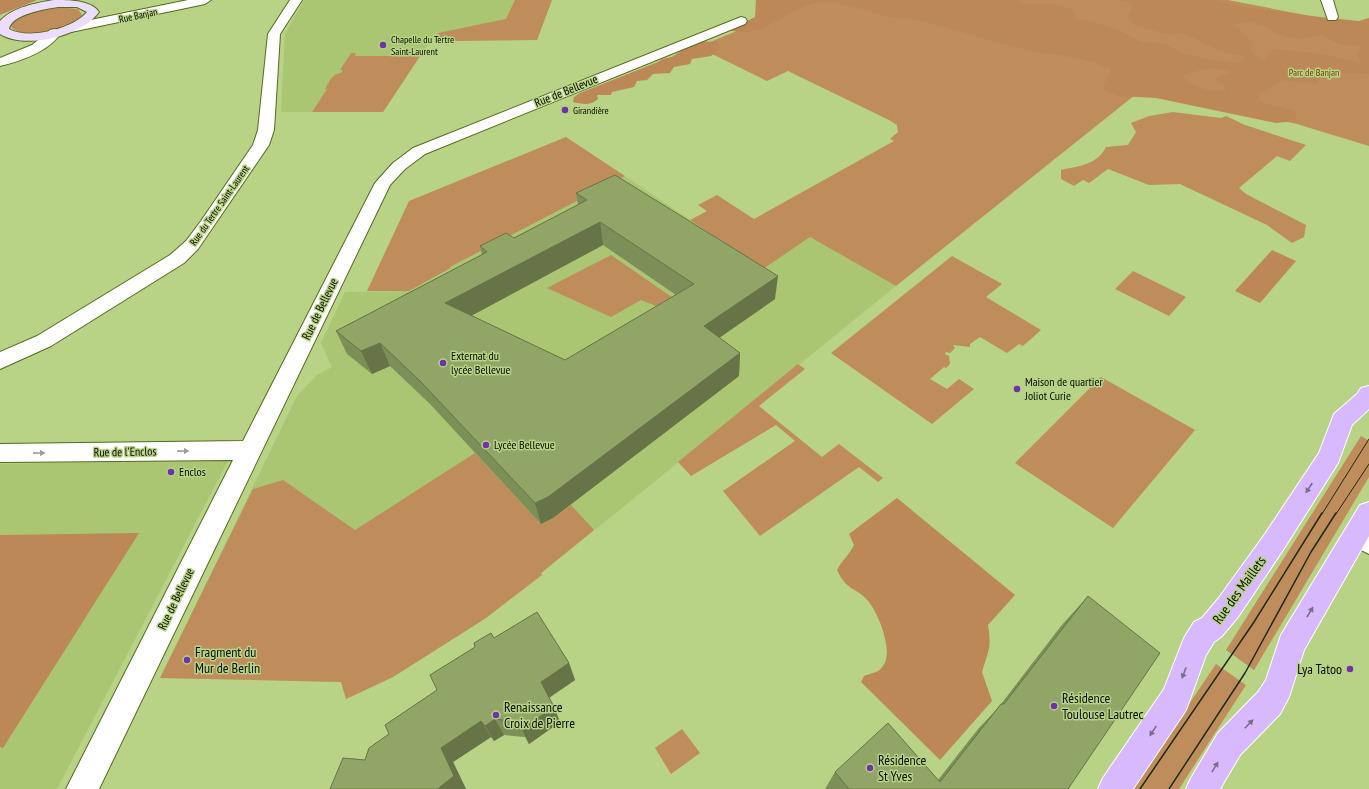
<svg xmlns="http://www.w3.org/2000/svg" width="1369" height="789" viewBox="0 0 1369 789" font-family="'PT Sans Narrow',sans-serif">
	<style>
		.built { fill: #aac672 }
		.green { fill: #bf8c5c }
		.forest { fill: #bc8858; fill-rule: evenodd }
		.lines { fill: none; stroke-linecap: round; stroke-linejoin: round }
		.street-casing { stroke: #566b1f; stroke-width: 2 }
		.secondary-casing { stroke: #566b1f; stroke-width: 2 }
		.primary-casing { stroke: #fff; stroke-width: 2 }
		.street { fill: #fff; fill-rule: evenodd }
		.secondary { fill: #ecdcfe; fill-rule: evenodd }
		.primary { fill: #d8b9fd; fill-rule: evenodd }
		.tram-far1 { stroke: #1f2a12; stroke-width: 1 }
		.tram { stroke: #1f2a12; stroke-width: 1.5 }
		.wall { fill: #7d8f58; fill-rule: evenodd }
		.shaded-wall { fill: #667447 }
		.building { fill: #91a666; stroke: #667447; fill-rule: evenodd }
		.oneway { fill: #9c9f99 }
		.oneway2 { fill: #7a6c8b }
		.poi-dot { fill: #6f32a8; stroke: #b8d286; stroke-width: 1.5 }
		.labels { text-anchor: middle; stroke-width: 3; stroke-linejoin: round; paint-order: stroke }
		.far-street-label { font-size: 10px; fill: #070f00; stroke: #b8d286 }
		.far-poi-label { font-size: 10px; fill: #070f00; stroke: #b8d286; text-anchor: start }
		.far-park-label { font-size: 10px; fill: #754303; stroke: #b8d286 }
		.street-label { font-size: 12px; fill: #070f00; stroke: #b8d286 }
		.poi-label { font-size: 12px; fill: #070f00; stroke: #b8d286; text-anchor: start }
		.near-street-label { font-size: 14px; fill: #070f00; stroke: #b8d286 }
		.near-poi-label { font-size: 14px; fill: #070f00; stroke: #b8d286; text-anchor: start }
	</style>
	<rect width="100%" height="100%" fill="#b8d286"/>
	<!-- built -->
	<g class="built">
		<polygon points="304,0 552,0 537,40 453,41 432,39 383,112 281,112 285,34"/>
		<polygon points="625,176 763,269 810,237 896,286 486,618 393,677 346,699 341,682 160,678 297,396 317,375 332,367 321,343 345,292 409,291 451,269 450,267"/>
		<polygon points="229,459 57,789 0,789 0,464"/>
	</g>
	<!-- green -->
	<g class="green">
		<polygon points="515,0 552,0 537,40 453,41 437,39 438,33 506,19"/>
		<polygon points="812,0 1228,0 1320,18 1369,24 1369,146 1297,124 1140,91 896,286 810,237 763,269 690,220 707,211 698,205 717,195 754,219 894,141 890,139 898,132 897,125 889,120 788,71 767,81 698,47"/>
		<path d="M56,7L78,9L82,15C73,28 20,43 11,26C18,11 42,10 56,7Z"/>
		<path d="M351,53H356L355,56H420L383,112H312L327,89H325C329,82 333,73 341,73L343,70H340Z"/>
		<path d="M1173,112L1221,118L1226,116L1245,125L1306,145L1290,161L1277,156L1239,188L1246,194L1306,225L1304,237L1292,243L1267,225L1180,184L1149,185L1108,169L1089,183L1083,180L1074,186L1061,179V170C1079,166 1097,165 1106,147L1128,145L1136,132L1131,123L1149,116Z"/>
		<polygon points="566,137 625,176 450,267 451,268 409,291 367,291 409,201"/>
		<polygon points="611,255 676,300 661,308 641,300 611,317 547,288"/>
		<polygon points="952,256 1002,284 986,297 1041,330 1023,346 1019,344 1007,353 980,337 970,344 970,347 953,345 955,348 950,353 946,352 945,354 949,356 950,364 946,368 944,367 930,379 947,389 959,379 974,389 932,424 831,353"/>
		<polygon points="1133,271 1186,297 1169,316 1115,289"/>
		<polygon points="798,364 805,369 759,406 822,457 839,444 883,478 878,482 859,467 760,536 723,491 795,441 776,425 691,476 678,462"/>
		<polygon points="1101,377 1195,430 1113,528 1015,463"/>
		<polygon points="1361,436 1369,441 1369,477 1254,670 1226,650"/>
		<polygon points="475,453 541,524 553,518 571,505 594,530 541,573 542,575 486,618 393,677 346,699 341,682 160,678 253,489 283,480 355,530"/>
		<polygon points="1216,664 1246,685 1179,789 1132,789"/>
		<polygon points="682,729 700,753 671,774 655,748"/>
	</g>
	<!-- forest -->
	<g class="forest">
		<polygon points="0,0 37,0 0,15"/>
		<path d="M756,0H1019L1026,5C1044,3 1057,3 1074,10L1076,19L1101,24L1122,32L1141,42L1165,44L1181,53L1211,60L1241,63L1245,57L1217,50L1183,33L1166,34L1134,25L1128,16L1132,8V3L1120,0H1214L1235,6L1320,17L1359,21L1369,18V74L1344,73L1319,77L1317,84L1283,80L1272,86L1259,96L1258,101L1295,112L1296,121L1276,123L1156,98L1119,96L1102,89L1111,70C1086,55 1051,56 1023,49C989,41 956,29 921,21C909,18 895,19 882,15C864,10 843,2 823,2C791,2 764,42 730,30L755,17ZM1245,22L1262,25L1283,36L1301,39L1323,35C1335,45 1347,45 1362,46L1356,53L1361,63L1320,54L1274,49L1268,54L1265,60L1254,55L1251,49L1252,42L1233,24ZM1209,68L1229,71V74L1219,76L1215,79L1225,86V91C1207,92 1194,87 1182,75Z"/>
		<path d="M696,41L716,42L720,45V49L711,56L692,59L690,64L674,67L670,73L653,74L647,80L637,81L634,87L612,92L611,95H597L598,99C591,106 582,104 573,102L574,97L580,93L658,62L662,59L672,57Z"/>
		<polygon points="1272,250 1296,261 1260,303 1235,291"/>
		<path d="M897,498L1015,595L988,625C992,649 988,651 982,672L992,701L940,760L861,682L864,676C871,673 879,673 883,666C894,652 879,615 869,602C857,587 847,592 837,570C842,560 850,554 854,545L849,534Z"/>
		<polygon points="139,533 3,748 0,747 0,535"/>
	</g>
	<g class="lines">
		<defs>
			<g id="street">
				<polygon points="188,0 211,0 205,4 71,32 65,28 71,24"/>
				<polygon points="290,0 302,0 280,34 274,130 269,145 198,249 184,263 51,346 0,369 0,352 37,336 170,255 186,241 201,221 253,145 258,130 268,34"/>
				<polygon points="1321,0 1333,0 1338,17 1336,20 1328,20"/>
				<polygon points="741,17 745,18 747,21 745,24 425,154 405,169 390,185 99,789 66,789 233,460 0,462 0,444 243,441 375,183 393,163 413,148"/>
				<path d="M55,29L61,33C48,52 21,61 0,66V58L32,45L50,30Z"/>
				<polygon points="1356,524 1369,529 1369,554 1347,543 1343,535 1347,527"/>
			</g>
			<path id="secondary" d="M54,0C69,0 91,0 99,12C82,36 26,50 0,34V21C13,7 36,3 54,0ZM58,7H77L87,12C73,29 28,40 9,29C12,14 45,9 58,7Z"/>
			<g id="primary">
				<polygon points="1369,386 1369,409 1352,425 1338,463 1283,550 1238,617 1222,636 1214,642 1206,655 1186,710 1133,789 1098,789 1103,778 1164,689 1184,638 1194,622 1202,618 1218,599 1265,534 1319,453 1334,414 1357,394 1361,388"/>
				<polygon points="1369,502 1369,536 1304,650 1289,697 1280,714 1240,755 1220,789 1186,789 1191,778 1218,733 1258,692 1266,680 1281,635 1360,505"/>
			</g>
		</defs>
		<!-- street casing -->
		<use href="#street" class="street-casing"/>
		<!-- secondary casing -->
		<use href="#secondary" class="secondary-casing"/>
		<!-- primary casing -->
		<use href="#primary" class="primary-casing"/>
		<!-- street -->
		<use href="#street" class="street"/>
		<!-- secondary -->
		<use href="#secondary" class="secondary"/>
		<!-- primary -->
		<use href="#primary" class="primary"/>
		<!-- tram-far1 -->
		<g class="tram-far1">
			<polyline points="1322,514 1369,439"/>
			<polyline points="1336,514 1369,464"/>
		</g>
		<!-- tram -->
		<g class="tram">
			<polyline points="1140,789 1254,622 1322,513"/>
			<polyline points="1169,789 1245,673 1311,552 1336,513"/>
		</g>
	</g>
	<!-- wall -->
	<g class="wall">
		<path d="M576,193L775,299L719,338L740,353L739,376L553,518L541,524L430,404L390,366L372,374L347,354L336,331L482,255L480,246L514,238L578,205ZM603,245L676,295L565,360L471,316Z"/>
		<polygon points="1088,596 1068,789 825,789 835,772 938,780 978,729 998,708 1061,626"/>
		<polygon points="494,638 569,663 575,680 549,698 554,707 560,722 529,744 525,737 504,735 494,741 491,737 453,762 466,789 330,789 365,760 389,734"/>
	</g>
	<!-- shaded-wall -->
	<g class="shaded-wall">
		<polygon points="600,222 603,245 452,326 445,303"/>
		<polygon points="778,276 775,299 703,349 704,326"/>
		<polygon points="380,343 390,366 372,374 361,351"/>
		<polygon points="740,353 739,376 553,518 541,524 535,503"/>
		<polygon points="569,663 575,680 547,699 541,682"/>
		<polygon points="554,707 560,722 529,744 522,729"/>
		<polygon points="495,719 504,735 494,741 485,726"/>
		<polygon points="481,721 491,737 453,762 466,789 439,789 441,748"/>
	</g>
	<!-- building -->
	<g class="building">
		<path d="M615,175L778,276L704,326L740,353L548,497L535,503L421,382L380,343L361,351L336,331L487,252L480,246L506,233L514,238L587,200L576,193ZM600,222L694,284L565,360L445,303Z"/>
		<polygon points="1088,596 1160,653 1068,789 849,789 835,772 888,723 940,782 1001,704 1004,704"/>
		<polygon points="537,612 569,663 541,682 554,707 522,729 517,722 495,719 485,726 481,721 441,748 454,776 440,787 439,789 330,789 343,758 365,760 369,748 389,734 385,725 437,690 430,675 475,647 474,643 491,633 494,638"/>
	</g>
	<!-- one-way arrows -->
	<defs><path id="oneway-solid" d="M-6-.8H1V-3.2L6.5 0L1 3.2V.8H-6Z"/></defs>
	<g class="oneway">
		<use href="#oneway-solid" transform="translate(183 451) rotate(-1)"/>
		<use href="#oneway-solid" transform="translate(39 453) rotate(-1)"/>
	</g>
	<g class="oneway2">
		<use href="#oneway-solid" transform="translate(1309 488) rotate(123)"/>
		<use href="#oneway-solid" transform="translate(1310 612) rotate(-59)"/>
		<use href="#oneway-solid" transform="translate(1184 673) rotate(110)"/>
		<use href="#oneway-solid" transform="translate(1249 724) rotate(-46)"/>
		<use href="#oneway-solid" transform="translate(1153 731) rotate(124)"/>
		<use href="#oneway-solid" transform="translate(1215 767) rotate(-59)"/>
	</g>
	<!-- markers -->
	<g class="poi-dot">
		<circle cx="383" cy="45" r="4"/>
		<circle cx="565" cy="110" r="4"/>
		<circle cx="443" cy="363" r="4"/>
		<circle cx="1017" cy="389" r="4"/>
		<circle cx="486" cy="445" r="4"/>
		<circle cx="171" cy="472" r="4"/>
		<circle cx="187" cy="660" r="4"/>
		<circle cx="1350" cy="669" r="4"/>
		<circle cx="1054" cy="706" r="4"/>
		<circle cx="496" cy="715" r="4"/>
		<circle cx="870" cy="768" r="4"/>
	</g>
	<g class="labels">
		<!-- far-street labels -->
		<g class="far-street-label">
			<text transform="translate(138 15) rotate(-12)" y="4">Rue Banjan</text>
			<text transform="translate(219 205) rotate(-55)" y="4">Rue du Tertre Saint-Laurent</text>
		</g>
		<!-- far-poi labels -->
		<g class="far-poi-label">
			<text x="391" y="43">Chapelle du Tertre<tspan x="391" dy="12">Saint-Laurent</tspan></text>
			<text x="573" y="114">Girandière</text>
		</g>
		<!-- far-park labels -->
		<g class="far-park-label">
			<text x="1314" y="76">Parc de Banjan</text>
		</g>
		<!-- street labels -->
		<g class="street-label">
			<text transform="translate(566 91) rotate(-22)" y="4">Rue de Bellevue</text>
			<text transform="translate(320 309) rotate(-64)" y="4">Rue de Bellevue</text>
			<text transform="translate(125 452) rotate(-1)" y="4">Rue de l'Enclos</text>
			<text transform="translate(176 599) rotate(-64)" y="4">Rue de Bellevue</text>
		</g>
		<!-- poi labels -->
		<g class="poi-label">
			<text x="451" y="360">Externat du<tspan x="451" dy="14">lycée Bellevue</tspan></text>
			<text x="1025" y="386">Maison de quartier<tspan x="1025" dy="14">Joliot Curie</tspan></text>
			<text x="494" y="449">Lycée Bellevue</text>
			<text x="179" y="476">Enclos</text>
		</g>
		<!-- near-street labels -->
		<g class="near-street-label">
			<text transform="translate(1239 590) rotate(-54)" y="5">Rue des Maillets</text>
		</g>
		<!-- near-poi labels -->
		<g class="near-poi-label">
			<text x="195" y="657">Fragment du<tspan x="195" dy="16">Mur de Berlin</tspan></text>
			<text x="1342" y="674" text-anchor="end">Lya Tatoo</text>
			<text x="1062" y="703">Résidence<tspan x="1062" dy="16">Toulouse Lautrec</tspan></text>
			<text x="504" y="712">Renaissance<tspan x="504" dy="16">Croix de Pierre</tspan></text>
			<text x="878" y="765">Résidence<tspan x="878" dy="16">St Yves</tspan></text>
		</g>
	</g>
</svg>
